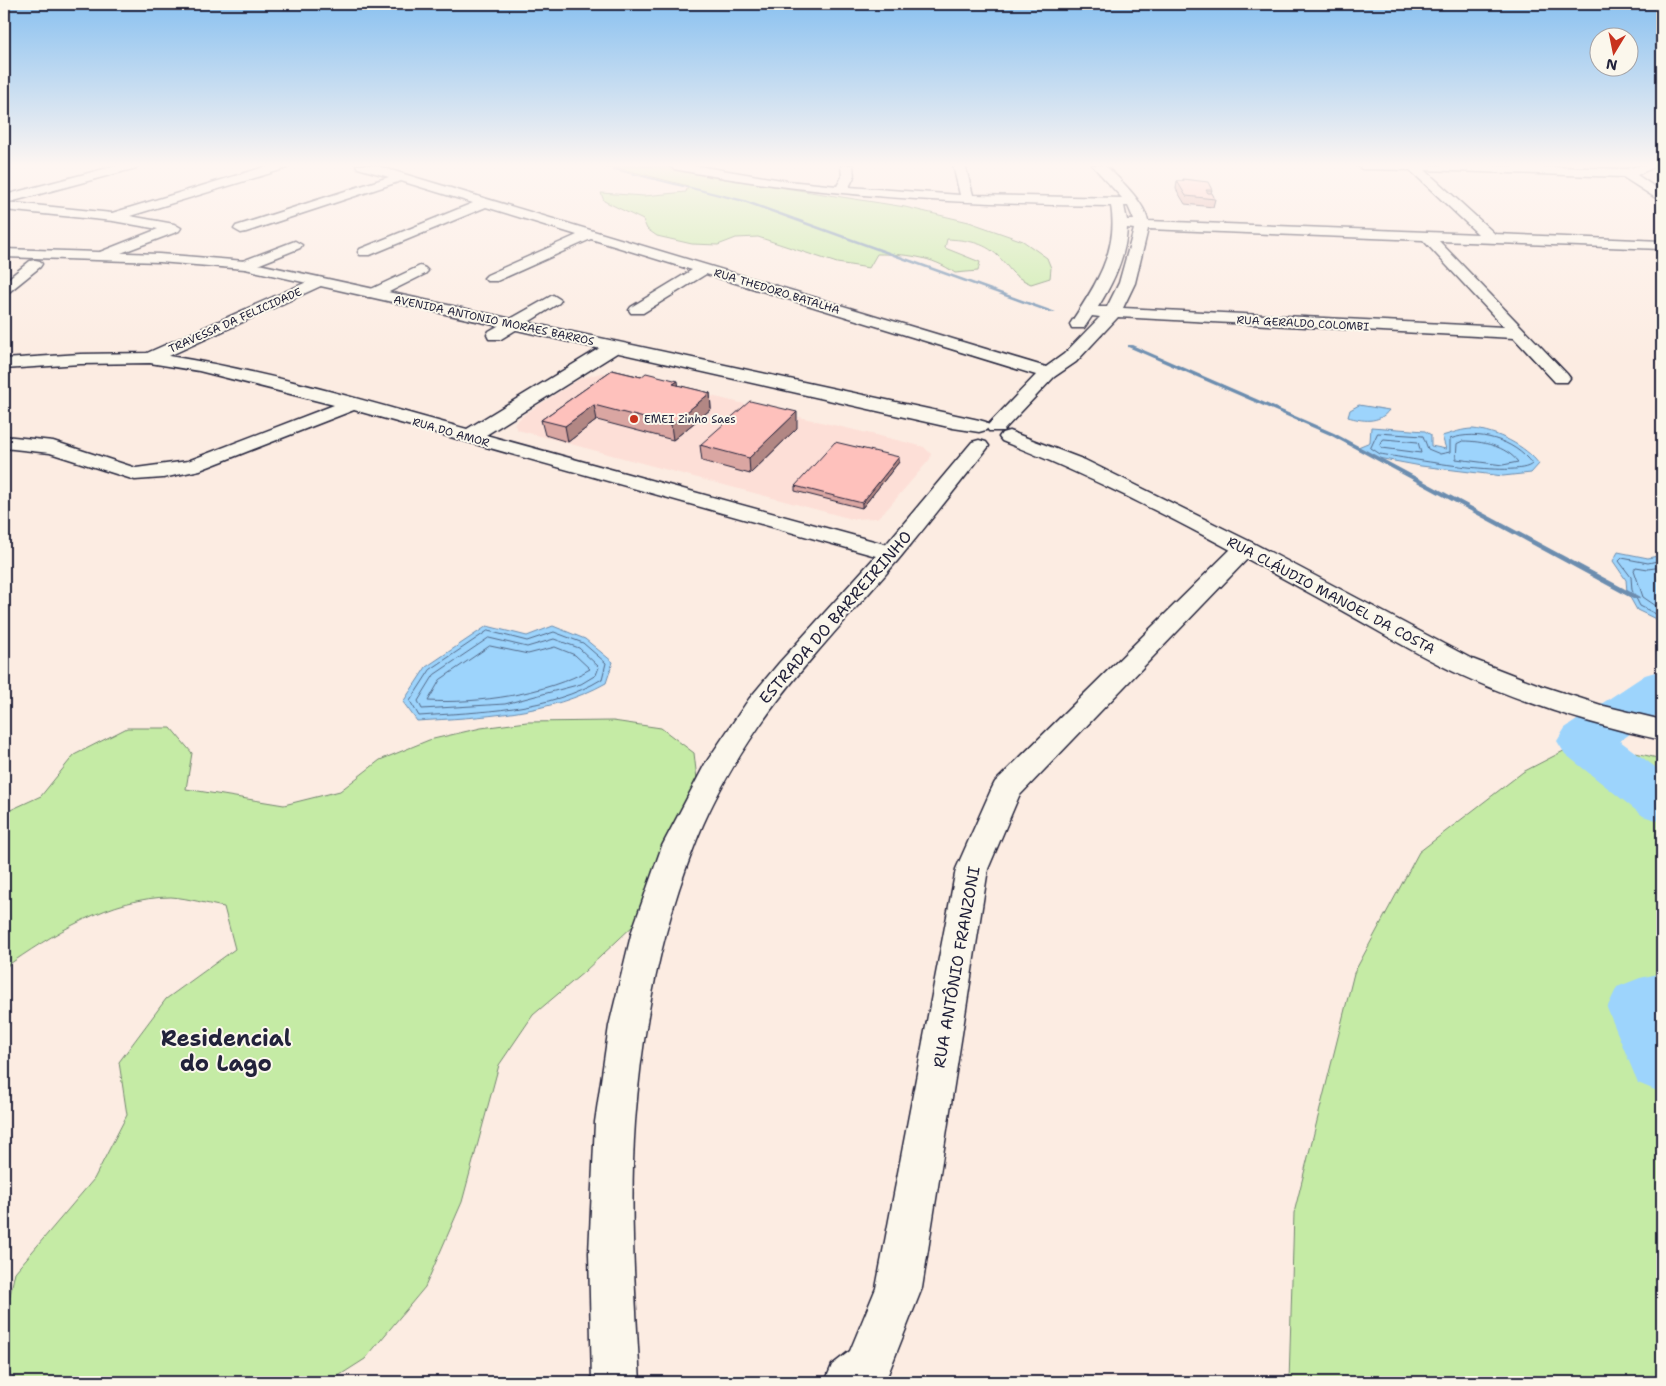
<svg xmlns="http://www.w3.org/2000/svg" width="1666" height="1386" viewBox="0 0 1666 1386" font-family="'Shantell Sans',sans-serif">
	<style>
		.built { fill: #fddfd7 }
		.green { fill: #c5eba5; stroke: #748670 }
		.water { fill: #9dd4fc; stroke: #6c8daf }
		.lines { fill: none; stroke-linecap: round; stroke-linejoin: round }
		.shore { stroke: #536988; stroke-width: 1 }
		.stream { fill: #6c8daf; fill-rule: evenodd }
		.river { fill: #9dd4fc; fill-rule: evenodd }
		.street-casing { stroke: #22223b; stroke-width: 3 }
		.secondary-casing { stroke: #22223b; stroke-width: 3 }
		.street { fill: #fbf7ec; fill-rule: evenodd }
		.secondary { fill: #fbf7ec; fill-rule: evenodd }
		.wall { fill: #daa6a2; stroke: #22223b }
		.shaded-wall { fill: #b28784; stroke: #22223b }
		.building { fill: #fec1bc; stroke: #22223b }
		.poi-dot { fill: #c8321e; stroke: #fbf7ec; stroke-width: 2 }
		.labels { text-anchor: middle; stroke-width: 4; stroke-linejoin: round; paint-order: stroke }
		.far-street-label { font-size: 11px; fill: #22223b; stroke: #fbf7ec }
		.far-poi-label { font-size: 11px; fill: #22223b; stroke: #fbf7ec; text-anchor: start }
		.street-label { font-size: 14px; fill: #22223b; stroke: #fbf7ec }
		.near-street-label { font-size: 16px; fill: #22223b; stroke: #fbf7ec }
		.near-district-label { font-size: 22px; font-weight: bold; fill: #22223b; stroke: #fbf7ec }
	</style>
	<rect width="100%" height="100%" fill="#fcece2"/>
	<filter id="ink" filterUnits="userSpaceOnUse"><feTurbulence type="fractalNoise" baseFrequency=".02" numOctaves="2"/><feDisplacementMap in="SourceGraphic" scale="10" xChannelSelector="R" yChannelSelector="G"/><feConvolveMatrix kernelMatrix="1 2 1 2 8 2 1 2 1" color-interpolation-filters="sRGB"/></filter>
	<g filter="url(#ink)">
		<!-- built -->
		<polygon class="built" points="601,373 614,373 901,441 924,447 931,454 930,459 888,508 877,518 852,519 518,430 514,424 525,414 581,378"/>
		<!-- green -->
		<g class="green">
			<path d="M606,165L674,167L741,181L905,207L969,222L1023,241L1047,258L1051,268L1050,278L1031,284C1009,274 1013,271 998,256C984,242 966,240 947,239L945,248L980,262L978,271L955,273C932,256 905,254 877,254L869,268L837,263L758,237L736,238L718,245L692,244L657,236L647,229L643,220L604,201L601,193L644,196L686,192L688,186Z"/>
			<path d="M613,721L661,728L694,753L698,788L636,923L584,972L533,1015L499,1065L462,1202L425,1287L365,1359L329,1382H18L4,1367V1323L15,1272L94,1179L127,1115L119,1062L166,999L235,949L224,907C207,904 188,898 171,897C111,897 51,935 4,968V813L41,796L74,755L127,728H171L192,753L186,789L284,805L340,791L380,760L429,740L481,728L527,722Z"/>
			<polygon points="1583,741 1662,759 1662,1382 1289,1382 1294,1213 1354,973 1419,852 1523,772"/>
		</g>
		<!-- water -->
		<g class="water">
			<path d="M1359,405L1389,410C1379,424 1362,421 1348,417L1350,410Z"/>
			<path d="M1371,427L1425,431L1431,435V446L1446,449L1442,436C1453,433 1462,429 1473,429C1496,431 1526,446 1539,464L1531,473L1503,476L1421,466L1378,458L1358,447L1370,442Z"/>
			<polygon points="1618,552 1648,558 1662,555 1662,622 1637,610 1627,592 1626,580 1613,561"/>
			<path d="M487,626L527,636L553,626L585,639L613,662L606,683C549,715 481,717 417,721L403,702L426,667Z"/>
		</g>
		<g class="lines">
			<!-- shore -->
			<g class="shore">
				<path d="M1378,433L1423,436L1428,449L1440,454L1450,452V439C1477,429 1515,440 1532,464C1517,479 1406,458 1380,454L1371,448Z"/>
				<polygon points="1384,439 1418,442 1421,453 1382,448 1380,445"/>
				<path d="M1463,441C1482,441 1506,446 1518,462L1503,465L1456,459L1457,444Z"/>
				<polyline points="1662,560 1648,563 1622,558 1619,561 1631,577 1632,590 1640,606 1662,617"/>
				<polyline points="1662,567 1648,569 1636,567 1634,570 1643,597 1662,610"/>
				<path d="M488,631L527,641L554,632L583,643L606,663L602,679C550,711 479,712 419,716L410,701L430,670Z"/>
				<polygon points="489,638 527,647 554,639 579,648 599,667 596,675 581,684 505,704 422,709 418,701 434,675"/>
				<path d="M490,646L528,654L555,647L575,655L590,669C548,694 476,704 428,701L440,680Z"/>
			</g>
			<!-- stream -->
			<g class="stream">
				<polygon points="594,165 600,165 745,200 1056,312 1051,313 743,202"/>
				<polygon points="1128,345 1132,345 1334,433 1640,597 1639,599 1633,599 1330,435 1128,347"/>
			</g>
			<!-- river -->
			<g class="river">
				<polygon points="1662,670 1662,711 1620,741 1662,772 1662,822 1643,816 1565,754 1557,741 1565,728 1645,675"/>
				<polygon points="1662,973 1662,1093 1638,1083 1607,1008 1617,987 1640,978"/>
			</g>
			<defs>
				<g id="street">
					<polygon points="119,165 138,165 136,168 10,202 4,198 5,195"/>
					<polygon points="271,165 289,165 287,168 130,216 174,224 181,228 179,231 105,259 100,258 98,255 100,252 158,229 113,221 4,210 4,202 112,213"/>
					<path d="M356,165H374L1046,367L1064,354L1100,317L1092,316L1084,328H1072L1070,324C1094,288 1119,251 1111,206C963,204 819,197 674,169L668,165H692L788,181L837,186L842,177L841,165H853L854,177L849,187L960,195L953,165H965L973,195L1122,198L1092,165H1105C1120,180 1144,201 1148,221L1478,234L1410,170L1362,169L1356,165H1479L1626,169L1643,165H1659L1637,175L1662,192V202L1623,177L1425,170L1495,234L1662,241V249L1439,241L1567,374L1570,378L1567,382H1555L1514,338L1118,317L1076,362L1054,377L1003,431H989L986,427L1036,375L706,274L643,313H631L629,310L631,307L692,270L591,239L497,281H487L484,278L487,275L577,235L486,207L370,255H360L358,252L360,249L473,203L401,181L246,232L241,233L234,229L236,226L389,177L358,168ZM1124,206H1128L1134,220H1127ZM1127,228L1134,229L1119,283L1107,307H1098C1113,283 1126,256 1127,228ZM1148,229L1423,240L1504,327L1123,308L1135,283Z"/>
					<polygon points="295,241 302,245 300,248 250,268 245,269 238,265 240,262"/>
					<polygon points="35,260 40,261 42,264 40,267 9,292 4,294 4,282 30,261"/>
					<polygon points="420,266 425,268 428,271 425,274 379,297 367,297 365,294 367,291"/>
					<path d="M318,277L323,279L326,282L323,285L169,356C270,372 369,402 467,429L608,343H620L623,347L620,351L486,435L899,548L903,553L899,558L891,560L883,558L354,410L200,470L163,478L135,480L50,453L4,448V436L53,441L136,468L188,461L334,405L199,371L150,363L80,364L4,369V359L80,354L147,353Z"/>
					<polygon points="553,295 561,300 559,303 501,339 489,339 487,335 489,331"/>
					<polygon points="1245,541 1253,543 1257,548 1253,553 1019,796 988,869 922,1288 885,1382 825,1382 832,1365 850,1351 876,1288 956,869 991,790 995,782 1237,543"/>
				</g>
				<g id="secondary">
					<polygon points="4,249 159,254 245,261 979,420 986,422 989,426 986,430 979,432 953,428 245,269 159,262 4,257"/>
					<path d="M1009,431L1085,460L1253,543L1472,659L1542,686L1604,706L1662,720V740C1591,725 1520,702 1454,672C1410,651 1367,624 1324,601C1219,543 1114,485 1002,441L999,437L1002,433Z"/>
					<path d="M979,440L986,442L989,446L986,450C957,487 928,524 898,560C855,610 809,658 770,711C741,751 711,801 694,847C660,934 642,1029 635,1122C629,1208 635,1296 640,1382H592L589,1253L595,1122L609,1026L632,931L662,846L705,764L749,699L779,663L883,548L972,442Z"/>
				</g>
			</defs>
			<!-- street casing -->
			<use href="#street" class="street-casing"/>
			<!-- secondary casing -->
			<use href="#secondary" class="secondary-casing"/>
			<!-- street -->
			<use href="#street" class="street"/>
			<!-- secondary -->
			<use href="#secondary" class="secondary"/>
		</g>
		<!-- wall -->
		<g class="wall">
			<polygon points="1183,179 1212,190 1211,193 1215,199 1213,207 1185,204 1176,189 1177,181 1183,181"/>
			<polygon points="612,370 710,393 711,409 673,440 597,420 568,442 545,435 541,420"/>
			<polygon points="797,428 750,474 702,461 700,445"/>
			<polygon points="899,462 862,508 795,491 795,486"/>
		</g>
		<!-- shaded-wall -->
		<g class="shaded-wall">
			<polygon points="678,381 680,396 673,384"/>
			<polygon points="710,393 711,409 673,440 671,425"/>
			<polygon points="594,405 597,420 568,442 565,426"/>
			<polygon points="797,412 797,428 750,474 749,458"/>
			<polygon points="899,457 899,462 862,508 862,503"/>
		</g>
		<!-- building -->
		<g class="building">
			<polygon points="1183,179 1208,182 1212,190 1206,190 1208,193 1212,193 1215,199 1186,196 1177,181 1184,181"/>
			<polygon points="612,370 641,377 646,373 678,381 673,384 710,393 671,425 594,405 565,426 541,420"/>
			<polygon points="750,401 797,412 749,458 700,445"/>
			<polygon points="835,442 899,457 862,503 795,486"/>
		</g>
	</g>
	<!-- sky -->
	<linearGradient id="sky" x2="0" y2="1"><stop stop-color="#8ac1f0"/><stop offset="0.46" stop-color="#fef6f2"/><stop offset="1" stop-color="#fef6f2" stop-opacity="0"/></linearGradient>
	<rect width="1666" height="359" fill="url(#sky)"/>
	<!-- markers -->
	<circle class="poi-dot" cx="634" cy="419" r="5"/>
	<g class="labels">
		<!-- far-street labels -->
		<g class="far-street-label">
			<text transform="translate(777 291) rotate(17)" y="4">RUA THEDORO BATALHA</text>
			<text transform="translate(235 320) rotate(-24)" y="4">TRAVESSA DA FELICIDADE</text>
			<text transform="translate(494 320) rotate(12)" y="4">AVENIDA ANTONIO MORAES BARROS</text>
			<text transform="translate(1303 323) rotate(3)" y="4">RUA GERALDO COLOMBI</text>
			<text transform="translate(451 432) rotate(16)" y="4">RUA DO AMOR</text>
		</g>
		<!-- far-poi labels -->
		<g class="far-poi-label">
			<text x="644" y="423">EMEI Zinho Saes</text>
		</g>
		<!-- street labels -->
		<g class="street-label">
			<text transform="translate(1331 595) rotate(28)" y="5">RUA CLÁUDIO MANOEL DA COSTA</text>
		</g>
		<!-- near-street labels -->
		<g class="near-street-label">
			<text transform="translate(835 617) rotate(-49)" y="6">ESTRADA DO BARREIRINHO</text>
			<text transform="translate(956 967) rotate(-80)" y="6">RUA ANTÔNIO FRANZONI</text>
		</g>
		<!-- near-district labels -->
		<g class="near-district-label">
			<text x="226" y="1046">Residencial<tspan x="226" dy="25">do Lago</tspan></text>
		</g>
	</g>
	<!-- margin -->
	<rect width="1666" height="1386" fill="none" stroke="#fbf7ec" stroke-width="20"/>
	<rect x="10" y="10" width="1646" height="1366" fill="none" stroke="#22223b" stroke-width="2" filter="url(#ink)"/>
	<!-- north arrow -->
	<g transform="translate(1614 52) rotate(190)"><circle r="24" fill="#fbf7ec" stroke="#a4a2a5"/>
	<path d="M0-4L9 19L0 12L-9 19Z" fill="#c8321e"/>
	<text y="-8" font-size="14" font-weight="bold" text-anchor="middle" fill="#22223b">N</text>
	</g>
</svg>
